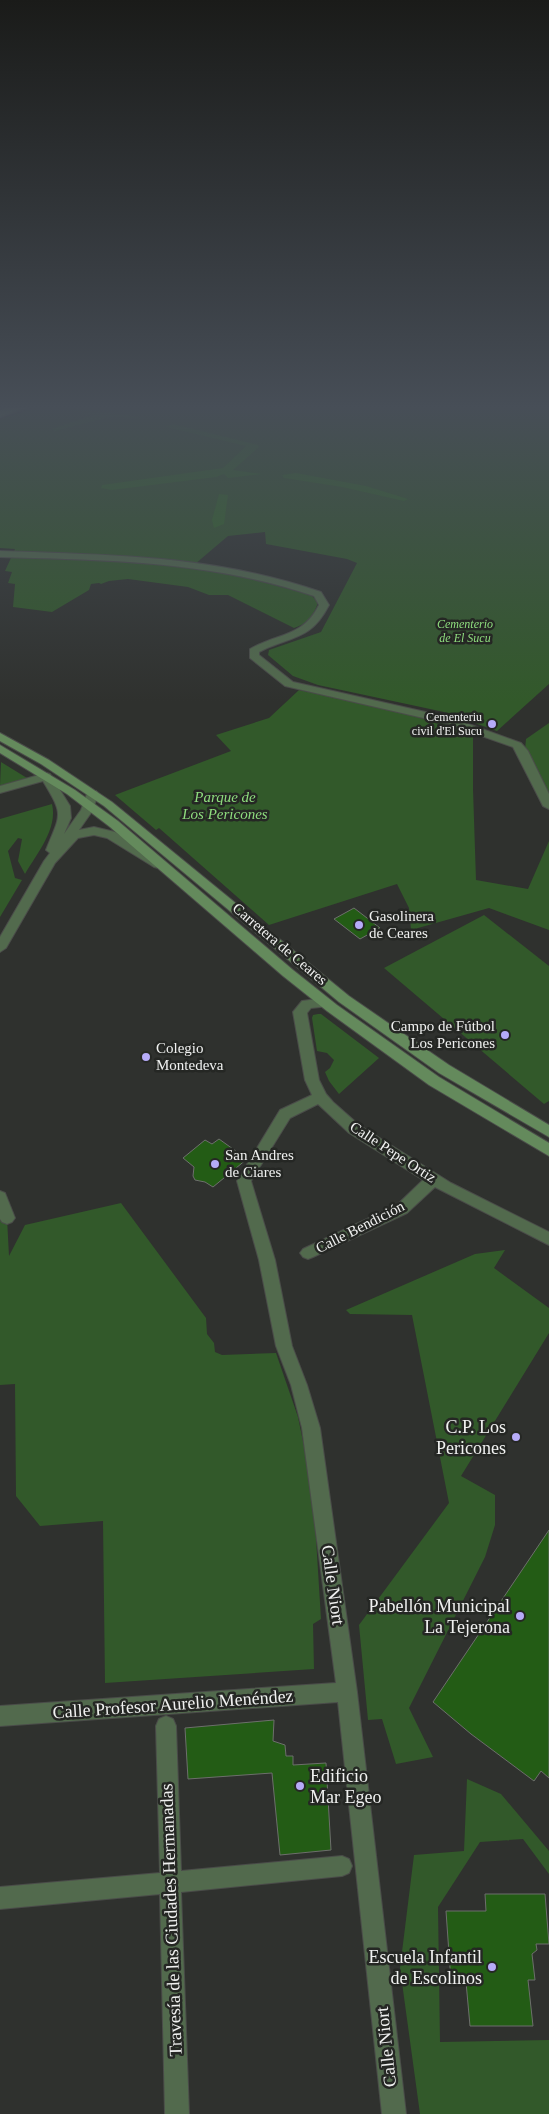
<svg xmlns="http://www.w3.org/2000/svg" width="549" height="2114" viewBox="0 0 549 2114" font-family="Georgia,serif">
	<style>
		.green { fill: #32592a }
		.forest { fill: #316b25 }
		.building { fill: #235c15; stroke: #6d6f6c }
		.lines { fill: none; stroke-linecap: round; stroke-linejoin: round }
		.pedestrian-casing { stroke: #4a4c49; stroke-width: 2 }
		.minor-casing { stroke: #4a4c49; stroke-width: 2 }
		.secondary-casing { stroke: #4a4c49; stroke-width: 2 }
		.motorway-casing { stroke: #4a4c49; stroke-width: 3 }
		.pedestrian { fill: #526a4d; fill-rule: evenodd }
		.minor { fill: #526a4d; fill-rule: evenodd }
		.secondary { fill: #648a5c; fill-rule: evenodd }
		.motorway { fill: #7db970; fill-rule: evenodd }
		.poi-dot { fill: #b6abf8; stroke: #252724; stroke-width: 2 }
		.labels { text-anchor: middle; stroke-width: 5; stroke-linejoin: round; paint-order: stroke }
		.far-park-label { font-size: 12px; font-style: italic; fill: #8edd7e; stroke: #252724 }
		.far-poi-label { font-size: 12px; fill: #f0f1f0; stroke: #252724; text-anchor: end }
		.park-label { font-size: 15px; font-style: italic; fill: #8edd7e; stroke: #252724 }
		.poi-label { font-size: 15px; fill: #f0f1f0; stroke: #252724; text-anchor: start }
		.street-label { font-size: 15px; fill: #f0f1f0; stroke: #252724 }
		.near-poi-label { font-size: 18px; fill: #f0f1f0; stroke: #252724; text-anchor: end }
		.near-street-label { font-size: 18px; fill: #f0f1f0; stroke: #252724 }
	</style>
	<rect width="100%" height="100%" fill="#2f312e"/>
	<!-- green -->
	<g class="green">
		<path d="M41,406L549,407V684L497,731L444,712L318,685L293,676L268,655L269,650L321,632L357,563L347,559L266,544L265,532L228,536L195,564L311,595L318,602C314,616 307,624 294,628L228,595H209L188,587L128,579L109,581L101,584L99,583L91,584L89,590L52,612L13,607L15,584L8,583L12,572L5,571L15,549L0,548V419Z"/>
		<polygon points="299,690 398,710 448,724 473,735 473,789 476,880 528,889 549,841 549,930 489,908 411,930 409,908 397,884 269,925 159,828 156,830 115,795 231,751 216,735 269,718"/>
		<polygon points="549,723 549,799 525,750 526,739"/>
		<polygon points="1,762 27,778 0,786"/>
		<path d="M52,804C58,829 37,853 25,874L18,861L22,839L18,838L8,851L15,878L22,880L0,917V819Z"/>
		<polygon points="484,915 549,966 549,1101 544,1104 384,968"/>
		<polygon points="318,1014 321,1014 379,1058 339,1094 329,1081 325,1072 330,1068 334,1060 327,1053 317,1051 312,1018 313,1015"/>
		<polygon points="121,1203 206,1318 207,1334 214,1343 215,1352 222,1355 276,1353 298,1417 313,1490 321,1619 313,1624 314,1669 105,1683 103,1521 40,1526 16,1496 15,1384 0,1385 0,1219 7,1218 9,1256 25,1225"/>
		<polygon points="505,1250 494,1268 549,1308 549,1333 461,1476 495,1495 495,1525 485,1557 409,1708 433,1757 396,1764 382,1719 368,1720 359,1625 449,1503 412,1315 350,1314 346,1310 475,1254"/>
		<polygon points="467,1779 501,1794 549,1851 549,1874 523,1839 480,1842 438,1907 440,2042 549,2040 549,2114 420,2114 400,1968 414,1855 464,1851"/>
	</g>
	<!-- forest -->
	<g class="forest">
		<polygon points="75,408 133,416 139,418 110,417 55,431 52,429 93,415 72,412 69,409"/>
		<polygon points="173,424 258,445 259,447 233,470 262,474 228,478 224,474 216,477 112,490 101,488 102,485 223,468 246,446 166,427"/>
		<polygon points="296,473 366,486 408,499 404,501 342,487 284,478 282,475"/>
		<polygon points="219,494 228,495 224,524 214,528 212,520"/>
	</g>
	<!-- building -->
	<g class="building">
		<polygon points="354,908 380,928 360,939 334,919"/>
		<polygon points="219,1139 247,1159 213,1187 205,1182 195,1180 193,1176 194,1167 183,1158 205,1140 212,1144"/>
		<polygon points="549,1530 549,1778 541,1771 534,1781 471,1734 433,1702"/>
		<polygon points="274,1720 273,1741 285,1745 286,1756 293,1756 293,1765 326,1763 331,1850 280,1855 272,1773 188,1779 185,1728"/>
		<polygon points="485,1894 545,1894 549,1944 536,1944 537,1950 532,1954 535,1980 528,1980 533,2026 470,2026 466,1982 451,1982 446,1911 486,1911"/>
	</g>
	<g class="lines">
		<defs>
			<polygon id="pedestrian" points="166,1716 173,1719 176,1726 181,1871 342,1856 349,1859 352,1866 349,1873 342,1876 181,1892 189,2114 165,2114 160,1894 0,1909 0,1887 160,1873 156,1726 159,1719"/>
			<g id="minor">
				<path d="M0,551C112,555 213,555 321,592L329,605C312,638 295,636 265,649L259,652V655L293,682L452,718L521,743L528,751L549,794V809L543,806L513,747L445,723L285,686L250,658V649C278,633 303,637 319,605L314,596C210,561 108,560 0,557Z"/>
				<path d="M46,773L50,774L70,806L71,818L64,834L81,810L88,791H96L98,793L93,810L79,830L94,827L115,832L164,864L158,868L154,867L107,838L94,835L78,838L55,863L6,948L0,952V937L44,861L50,853L46,850C61,813 64,816 43,781L0,793V786Z"/>
				<polygon points="325,998 330,1000 332,1003 330,1006 311,1008 307,1013 319,1080 326,1094 333,1102 359,1125 451,1183 549,1232 549,1245 435,1187 407,1213 313,1257 308,1259 303,1257 300,1253 303,1249 397,1205 423,1180 349,1133 318,1104 290,1118 251,1181 275,1260 292,1346 307,1385 320,1428 357,1692 406,2114 382,2114 338,1702 0,1726 0,1706 336,1683 302,1428 291,1385 276,1346 259,1260 237,1181 280,1110 312,1095 305,1080 293,1012 302,1001"/>
				<polygon points="0,1191 5,1193 15,1218 12,1222 7,1224 2,1222 0,1219"/>
			</g>
			<g id="secondary">
				<polygon points="22,406 33,406 0,418 0,413"/>
				<polygon points="0,733 49,760 112,802 349,996 449,1065 549,1125 549,1137 439,1073 339,1002 104,806 41,764 0,741"/>
				<polygon points="0,745 75,790 118,821 293,970 337,1005 439,1077 549,1143 549,1156 429,1085 327,1011 283,976 110,827 67,794 0,753"/>
			</g>
			<polygon id="motorway" points="16,406 30,406 0,416 0,410"/>
		</defs>
		<!-- pedestrian casing -->
		<use href="#pedestrian" class="pedestrian-casing"/>
		<!-- minor casing -->
		<use href="#minor" class="minor-casing"/>
		<!-- secondary casing -->
		<use href="#secondary" class="secondary-casing"/>
		<!-- motorway casing -->
		<use href="#motorway" class="motorway-casing"/>
		<!-- pedestrian -->
		<use href="#pedestrian" class="pedestrian"/>
		<!-- minor -->
		<use href="#minor" class="minor"/>
		<!-- secondary -->
		<use href="#secondary" class="secondary"/>
		<!-- motorway -->
		<use href="#motorway" class="motorway"/>
	</g>
	<!-- sky -->
	<linearGradient id="sky" x2="0" y2="1"><stop stop-color="#1a1b19"/><stop offset="0.58" stop-color="#474e57"/><stop offset="1" stop-color="#474e57" stop-opacity="0"/></linearGradient>
	<rect width="549" height="702" fill="url(#sky)"/>
	<!-- markers -->
	<g class="poi-dot">
		<circle cx="492" cy="724" r="5"/>
		<circle cx="359" cy="925" r="5"/>
		<circle cx="505" cy="1035" r="5"/>
		<circle cx="146" cy="1057" r="5"/>
		<circle cx="215" cy="1164" r="5"/>
		<circle cx="516" cy="1437" r="5"/>
		<circle cx="520" cy="1616" r="5"/>
		<circle cx="300" cy="1786" r="5"/>
		<circle cx="492" cy="1967" r="5"/>
	</g>
	<g class="labels">
		<!-- far-park labels -->
		<g class="far-park-label">
			<text x="465" y="628">Cementerio<tspan x="465" dy="14">de El Sucu</tspan></text>
		</g>
		<!-- far-poi labels -->
		<g class="far-poi-label">
			<text x="482" y="721">Cementeriu<tspan x="482" dy="14">civil d'El Sucu</tspan></text>
		</g>
		<!-- park labels -->
		<g class="park-label">
			<text x="225" y="802">Parque de<tspan x="225" dy="17">Los Pericones</tspan></text>
		</g>
		<!-- poi labels -->
		<g class="poi-label">
			<text x="369" y="921">Gasolinera<tspan x="369" dy="17">de Ceares</tspan></text>
			<text x="495" y="1031" text-anchor="end">Campo de Fútbol<tspan x="495" dy="17">Los Pericones</tspan></text>
			<text x="156" y="1053">Colegio<tspan x="156" dy="17">Montedeva</tspan></text>
			<text x="225" y="1160">San Andres<tspan x="225" dy="17">de Ciares</tspan></text>
		</g>
		<!-- street labels -->
		<g class="street-label">
			<text transform="translate(280 944) rotate(40)" y="5">Carretera de Ceares</text>
			<text transform="translate(393 1152) rotate(33)" y="5">Calle Pepe Ortiz</text>
			<text transform="translate(360 1227) rotate(-27)" y="5">Calle Bendición</text>
		</g>
		<!-- near-poi labels -->
		<g class="near-poi-label">
			<text x="506" y="1433">C.P. Los<tspan x="506" dy="21">Pericones</tspan></text>
			<text x="510" y="1612">Pabellón Municipal<tspan x="510" dy="21">La Tejerona</tspan></text>
			<text x="310" y="1782" text-anchor="start">Edificio<tspan x="310" dy="21">Mar Egeo</tspan></text>
			<text x="482" y="1963">Escuela Infantil<tspan x="482" dy="21">de Escolinos</tspan></text>
		</g>
		<!-- near-street labels -->
		<g class="near-street-label">
			<text transform="translate(333 1585) rotate(82)" y="6">Calle Niort</text>
			<text transform="translate(173 1704) rotate(-4)" y="6">Calle Profesor Aurelio Menéndez</text>
			<text transform="translate(171 1920) rotate(-92)" y="6">Travesía de las Ciudades Hermanadas</text>
			<text transform="translate(386 2047) rotate(-96)" y="6">Calle Niort</text>
		</g>
	</g>
</svg>
